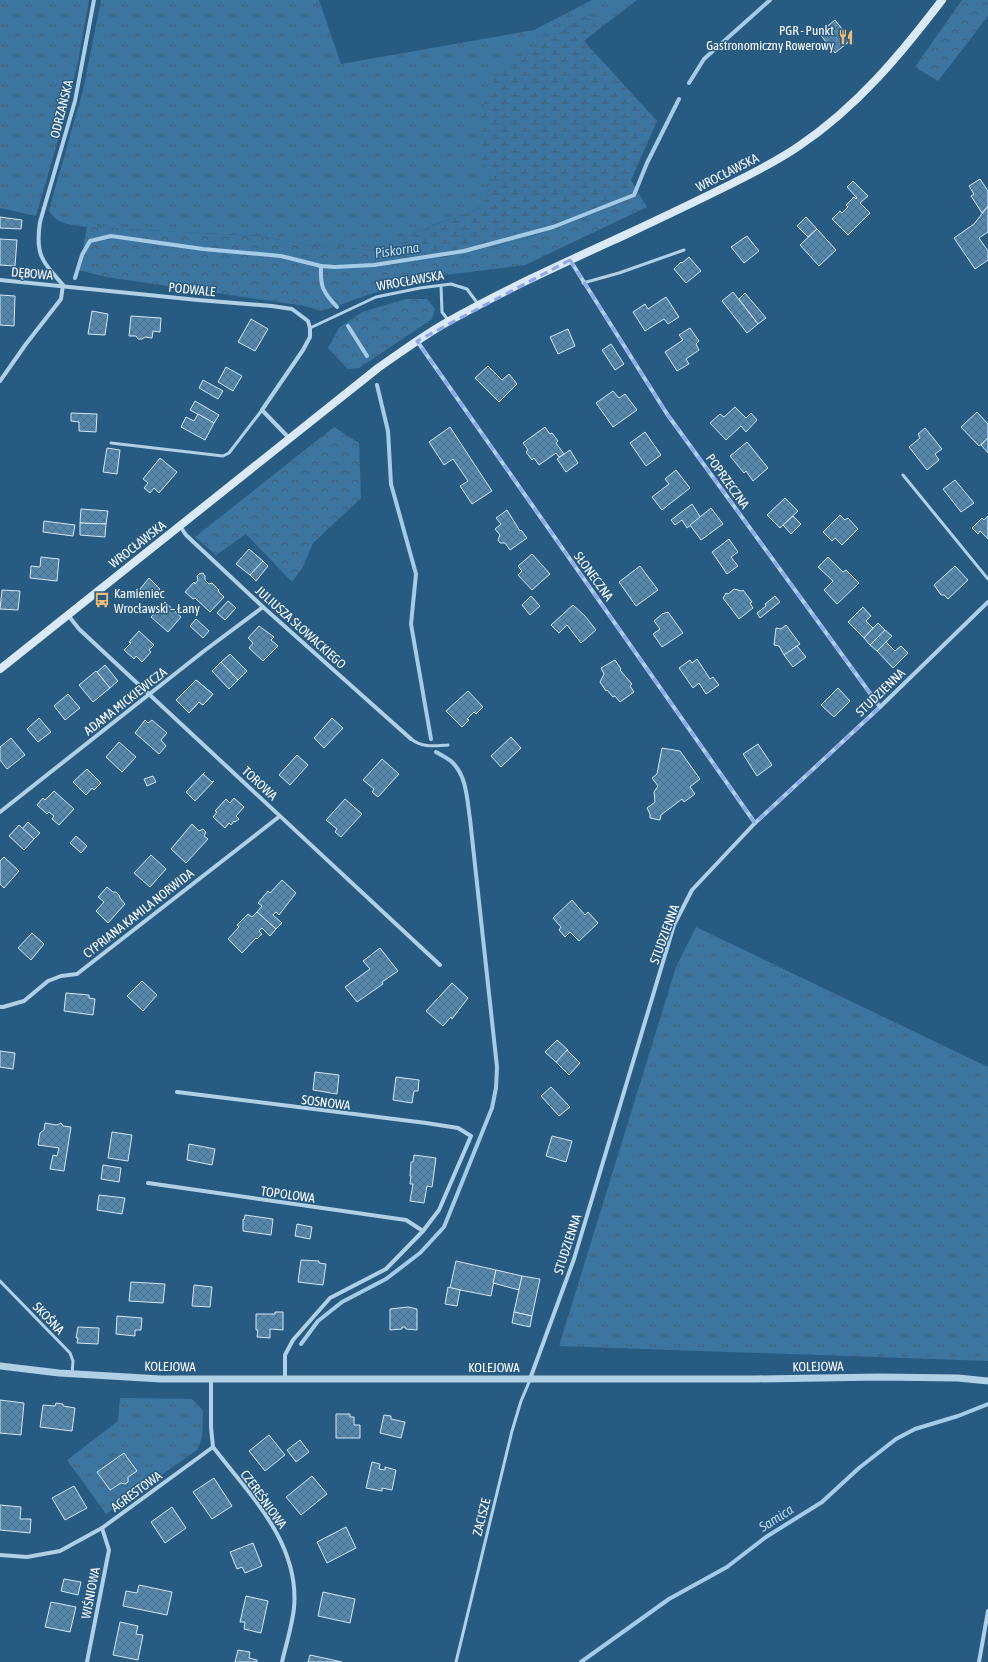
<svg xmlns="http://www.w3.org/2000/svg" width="988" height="1662" viewBox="0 0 988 1662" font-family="'Asap Condensed',sans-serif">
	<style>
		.grass { fill: url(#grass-tufts) }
		.forest { fill: url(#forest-crowns) }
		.wetland { fill: url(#wetland-marsh) }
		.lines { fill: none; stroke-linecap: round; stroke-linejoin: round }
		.stream { stroke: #a5cce7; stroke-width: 4 }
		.building { fill: url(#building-cross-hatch); stroke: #d3e7f5 }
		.service { stroke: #b0d0e6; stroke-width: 3 }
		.minor { stroke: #b0d0e6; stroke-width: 4 }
		.tertiary { stroke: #b0d0e6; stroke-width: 7 }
		.secondary { stroke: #d9e9f6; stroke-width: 8 }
		.marked { fill: none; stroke: #8ea6ec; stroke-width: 3; stroke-dasharray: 8 5; stroke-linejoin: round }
		.labels { text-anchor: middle; stroke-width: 3; stroke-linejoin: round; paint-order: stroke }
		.poi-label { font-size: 13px; fill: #fff; stroke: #285b82; text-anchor: end }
		.street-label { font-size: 13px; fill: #fff; stroke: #285b82 }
		.water-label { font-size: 14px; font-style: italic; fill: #bbd9ee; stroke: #285b82 }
	</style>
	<defs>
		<pattern id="grass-tufts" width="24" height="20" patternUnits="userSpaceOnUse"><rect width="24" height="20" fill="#3c759f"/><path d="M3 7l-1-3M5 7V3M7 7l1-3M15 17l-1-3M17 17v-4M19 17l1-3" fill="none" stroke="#455e71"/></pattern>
		<pattern id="forest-crowns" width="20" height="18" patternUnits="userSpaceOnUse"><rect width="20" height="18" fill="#3c759f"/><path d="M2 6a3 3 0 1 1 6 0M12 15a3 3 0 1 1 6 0" fill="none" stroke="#455e71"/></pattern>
		<pattern id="wetland-marsh" width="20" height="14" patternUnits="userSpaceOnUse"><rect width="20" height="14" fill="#3c759f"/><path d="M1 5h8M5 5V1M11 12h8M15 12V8" fill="none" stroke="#455e71"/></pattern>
		<pattern id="building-cross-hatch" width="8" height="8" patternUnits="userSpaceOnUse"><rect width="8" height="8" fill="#5487ac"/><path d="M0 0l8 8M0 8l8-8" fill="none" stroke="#516f86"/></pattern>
	</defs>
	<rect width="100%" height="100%" fill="#285b82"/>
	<!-- grass -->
	<g class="grass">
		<polygon points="0,0 89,0 78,62 66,113 36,216 0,208"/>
		<path d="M101,0H319L341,64L534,30L592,0H637L598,30L592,18L575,23L559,34L481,157L491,177L487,198L475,211L448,220L373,250L308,245L258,236L87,227C73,225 56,225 49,210L83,90Z"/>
		<polygon points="696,927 988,1067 988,1361 559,1346 676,967"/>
		<polygon points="120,1398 192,1399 203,1410 202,1437 197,1450 106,1514 67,1460 118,1421"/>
	</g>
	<!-- forest -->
	<g class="forest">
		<polygon points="962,0 988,0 988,16 938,81 915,67"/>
		<polygon points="641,197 647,207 525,265 445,275 385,289 322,311 305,306 106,277 79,270 87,227 258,236 308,245 373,250 373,261 384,267 449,256 524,239"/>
		<polygon points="406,299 427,299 435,309 432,319 359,368 348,369 328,348 339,328 362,312"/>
		<polygon points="334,427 359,443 361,498 313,543 303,567 292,582 246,534 216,555 195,537"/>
	</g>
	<!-- wetland -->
	<polygon class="wetland" points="588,15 592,18 598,30 584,41 657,121 631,180 641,197 524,239 449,256 384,267 373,261 373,250 448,220 475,211 487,198 491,177 481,157 480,122 485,101 499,68 559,34"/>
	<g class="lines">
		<!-- stream -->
		<g class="stream">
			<polyline points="689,83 704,59 770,0"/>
			<path d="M321,266C320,287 323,292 337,307"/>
			<polyline points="75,278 82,255 90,241 111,236 203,249 281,256 321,266 335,267 374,265 464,251 553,227 634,195 647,163 679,99"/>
			<polyline points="348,326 367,356"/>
			<polyline points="377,385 388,431 391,484 416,574 411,624 431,739"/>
			<path d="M301,1344L318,1321L342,1302L386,1279L420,1253L444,1227L492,1108L496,1088L497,1067L470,819C467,800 467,776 452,762C448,758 441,755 436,752"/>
			<polyline points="581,1662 669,1599 727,1567 766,1537 822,1502 859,1468 896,1439 915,1429 958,1416 988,1404"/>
		</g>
	</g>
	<!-- building -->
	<g class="building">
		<polygon points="835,20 851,40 835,53 819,33"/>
		<polygon points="980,179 988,191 988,206 982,213 971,196 974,194 969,186"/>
		<polygon points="853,181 868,196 860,203 870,213 848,235 832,219 840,211 842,213 848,207 846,205 854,197 856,199 857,198 847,187"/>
		<polygon points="988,206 988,232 979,238 988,251 988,260 975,269 954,238 974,224"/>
		<polygon points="0,217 22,220 21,229 0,228"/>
		<polygon points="806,217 817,229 808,237 797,226"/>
		<polygon points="817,229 836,250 819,266 800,245"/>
		<polygon points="747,236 759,251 744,263 731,247"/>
		<polygon points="0,239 17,240 15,266 0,265"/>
		<polygon points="689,257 701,271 686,283 674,269 681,262 682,263"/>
		<polygon points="733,292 758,324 747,333 722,301"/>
		<polygon points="745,293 766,318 758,324 739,299"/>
		<polygon points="0,295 15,296 14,326 0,325"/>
		<polygon points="666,297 679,317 668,324 664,319 645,331 633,312 645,304 648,309"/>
		<polygon points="92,311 108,314 105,335 88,334"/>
		<polygon points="131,316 161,318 160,332 153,331 152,338 145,337 142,339 138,339 136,336 129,336"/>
		<polygon points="251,319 268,329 255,351 238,342"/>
		<polygon points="690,328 699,341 696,344 699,350 686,359 689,364 677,371 665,352 683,340 679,335"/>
		<polygon points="568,329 575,346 558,354 550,337"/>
		<polygon points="611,344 624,364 615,370 602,350"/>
		<polygon points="488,366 502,380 509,374 517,384 499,402 475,378"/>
		<polygon points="226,367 242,376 233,391 218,382"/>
		<polygon points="203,380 223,391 218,399 199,388"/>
		<polygon points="613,391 619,398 625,394 637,410 613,427 596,403"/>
		<polygon points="195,401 219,415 214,423 190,410"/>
		<polygon points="735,407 746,418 751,413 757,420 746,432 741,426 726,440 710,423 720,414 724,417"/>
		<polygon points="977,412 988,424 988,438 979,446 961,427"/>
		<polygon points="71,413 97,414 96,432 79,431 79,422 71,421"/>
		<polygon points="198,414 214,423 205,440 181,427 186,417 194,421"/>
		<polygon points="450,427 492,491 472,504 460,486 468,481 453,459 444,465 429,442"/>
		<polygon points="545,427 550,434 552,433 558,441 556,443 564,454 559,457 556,453 539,465 534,458 532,460 526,452 528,450 523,443"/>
		<polygon points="925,428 942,449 935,454 939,460 927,470 909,447 920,438 918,434"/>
		<polygon points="645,432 661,455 646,466 630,443"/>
		<polygon points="988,438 988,453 981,445"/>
		<polygon points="747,442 768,468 753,481 746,471 744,473 730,456"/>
		<polygon points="107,448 120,450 117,474 103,472"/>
		<polygon points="570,450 578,463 566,472 557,459"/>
		<polygon points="160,458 177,472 159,493 154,488 150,493 144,488 148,483 143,479"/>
		<polygon points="676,470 690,488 662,510 652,497 669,484 665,479"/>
		<polygon points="955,480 974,503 961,512 943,489"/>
		<polygon points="785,498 798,511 780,528 767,515"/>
		<polygon points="692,504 701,518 687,528 682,520 675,525 671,520"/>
		<polygon points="711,508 723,524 701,540 690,525"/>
		<polygon points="81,509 108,511 106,524 80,523"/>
		<polygon points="507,510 520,531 521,530 527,538 510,550 505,543 500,543 498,540 500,535 495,529 501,524 496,518"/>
		<polygon points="840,515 845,520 848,518 858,529 842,545 835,538 832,541 823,532"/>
		<polygon points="793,516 801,524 791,534 783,525"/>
		<polygon points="988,516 988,539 980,531 978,534 972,528 982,518 984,520"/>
		<polygon points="44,521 75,525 73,536 43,532"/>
		<polygon points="80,523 106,524 105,537 80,535"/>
		<polygon points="729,539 738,552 731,557 738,566 727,574 712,552"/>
		<polygon points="249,549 263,561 250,575 236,564"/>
		<polygon points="532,554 550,574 532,590 518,575 522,571 518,566"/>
		<polygon points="41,557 59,559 57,581 30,578 31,566 40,567"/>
		<polygon points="828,557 843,572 846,570 859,583 837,604 824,590 833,581 818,567"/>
		<polygon points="263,561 268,566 256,581 250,575"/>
		<polygon points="640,566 658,590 636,606 619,582"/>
		<polygon points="955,566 968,580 948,599 944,595 941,595 934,585"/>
		<polygon points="203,573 205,576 205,580 209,584 212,583 219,590 218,591 224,597 210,612 195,598 193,599 185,592 194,582 195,584 198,580 197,576 199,574"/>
		<polygon points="149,578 160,589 151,599 140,589"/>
		<polygon points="734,589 742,591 743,590 752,602 750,603 753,608 739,619 723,598 726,593 728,594"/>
		<polygon points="2,590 20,591 18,610 0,609"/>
		<polygon points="531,596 540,606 530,615 522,605"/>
		<polygon points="775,596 780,602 760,618 757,613 766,606 765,604"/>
		<polygon points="228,601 236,608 225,620 217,613"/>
		<polygon points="165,602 181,617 168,632 151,617"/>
		<polygon points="573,605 585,616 596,630 581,643 567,625 559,633 551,625"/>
		<polygon points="863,607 871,616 866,621 873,628 864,638 848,622"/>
		<polygon points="668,612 683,633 662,647 653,634 660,629 654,621 662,614"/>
		<polygon points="196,619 209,631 203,638 190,626"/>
		<polygon points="878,623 885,630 870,645 864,638"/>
		<polygon points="786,625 800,644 784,655 779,646 774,645 776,628 781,629"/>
		<polygon points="259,626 274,637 271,640 278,646 263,661 249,648 253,643 248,638"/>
		<polygon points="885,630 892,636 877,651 870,645"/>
		<polygon points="139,631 154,645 149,650 151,652 142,662 136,656 134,659 124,650 131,643 129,642"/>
		<polygon points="886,642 895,651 901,646 908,653 893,668 877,651"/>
		<polygon points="797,646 806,657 793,667 784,655"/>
		<polygon points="230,654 247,671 238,680 221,662"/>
		<polygon points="697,659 710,679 713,677 719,685 706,694 699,683 693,688 679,668 690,660 692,663"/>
		<polygon points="615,660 621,669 620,670 632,684 630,686 634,692 620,702 615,696 613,697 607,690 606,691 600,682 604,674 601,668"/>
		<polygon points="221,662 238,680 229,689 212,671"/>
		<polygon points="105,665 118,681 110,688 97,672"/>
		<polygon points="96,671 110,688 93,702 79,685"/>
		<polygon points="196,680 213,694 203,705 199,702 189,713 176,700"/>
		<polygon points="196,680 213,694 203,705 199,702 189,713 176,700"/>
		<polygon points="838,688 850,701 834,717 821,705"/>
		<polygon points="468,691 483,707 476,714 474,712 467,719 469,720 462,727 446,711"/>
		<polygon points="68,694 80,708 65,720 54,706"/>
		<polygon points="39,718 51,732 38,742 27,729"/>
		<polygon points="332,718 343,728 324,748 314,738"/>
		<polygon points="145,720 148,723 152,720 167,733 161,740 166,746 159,754 135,733"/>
		<polygon points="511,737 521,748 501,767 491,756"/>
		<polygon points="11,738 25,755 7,769 0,760 0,747"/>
		<polygon points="119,742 136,757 122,772 106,757"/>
		<polygon points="758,744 772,765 757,776 743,754"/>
		<polygon points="662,748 680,751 700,779 690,787 695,794 684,802 682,799 678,802 661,815 660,820 650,818 650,814 647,808 655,802 654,792 658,786 652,778 657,774"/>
		<polygon points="297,755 308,765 290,785 279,775"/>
		<polygon points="382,759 399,774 378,797 372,792 374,789 363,780"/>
		<polygon points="87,769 101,783 94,790 92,788 86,795 73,782"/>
		<polygon points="205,772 203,774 212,782 214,781 195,801 186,792"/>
		<polygon points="153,776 156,782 147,786 144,779"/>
		<polygon points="54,791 74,809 59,825 52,819 54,816 49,812 47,814 37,805 43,798 45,800"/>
		<polygon points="234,798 244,807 236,816 239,819 235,822 234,821 231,825 229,823 225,828 213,817 217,812 215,811 226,799 230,803"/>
		<polygon points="345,799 362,814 341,837 335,832 337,829 326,820"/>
		<polygon points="28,822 40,833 34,839 22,829"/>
		<polygon points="192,824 199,831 203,829 206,832 204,836 208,839 186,863 171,849"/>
		<polygon points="19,825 34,839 24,850 9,836"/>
		<polygon points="76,836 87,846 81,853 70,843"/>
		<polygon points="151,855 166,869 150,887 134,873"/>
		<polygon points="4,857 19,871 4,888 0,884 0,861"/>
		<polygon points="282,880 296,893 279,915 276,912 273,915 282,923 276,929 257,912 262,906 258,903 268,891 270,893"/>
		<polygon points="107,887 113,892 116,892 119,895 120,898 125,904 108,923 96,911 104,902 98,897"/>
		<polygon points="572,900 585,915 588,912 598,923 579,941 570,932 565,937 559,930 561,927 553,918"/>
		<polygon points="257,912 276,929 270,936 262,928 259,931 262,934 257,939 256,938 242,953 228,939 239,927 237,925 248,914 252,917"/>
		<polygon points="32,933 44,944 31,960 18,948"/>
		<polygon points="380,948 398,971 382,982 383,984 357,1002 345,987 370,969 363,961"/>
		<polygon points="142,981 157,995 143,1011 127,996"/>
		<polygon points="452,983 468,998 452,1019 451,1017 443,1026 426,1011"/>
		<polygon points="66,993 89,995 89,998 95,999 93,1015 64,1011"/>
		<polygon points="557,1040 568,1050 556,1062 545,1052"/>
		<polygon points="567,1050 580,1063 569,1075 556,1062"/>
		<polygon points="0,1051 15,1053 13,1069 0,1067"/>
		<polygon points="315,1072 339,1075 337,1094 313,1090"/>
		<polygon points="396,1077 419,1080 418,1091 414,1091 412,1103 393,1100"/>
		<polygon points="551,1087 570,1107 559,1116 541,1096"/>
		<polygon points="45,1123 57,1125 61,1123 63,1126 71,1127 64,1171 50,1169 53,1155 57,1156 59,1148 38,1145 40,1133 44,1130"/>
		<polygon points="112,1132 132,1135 128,1161 108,1158"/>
		<polygon points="552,1136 572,1141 566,1162 546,1156"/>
		<polygon points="189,1144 215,1149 212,1165 187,1160"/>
		<polygon points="414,1155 436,1158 432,1187 427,1186 424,1203 410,1201 413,1184 410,1184 411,1176 410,1176 411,1162 413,1162"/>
		<polygon points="103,1165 121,1168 119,1182 101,1179"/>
		<polygon points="99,1195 125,1198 122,1214 97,1210"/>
		<polygon points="245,1215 273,1219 271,1235 243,1231 243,1219 244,1220"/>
		<polygon points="297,1224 312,1227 310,1239 295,1236"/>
		<polygon points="301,1260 319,1261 319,1263 326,1264 323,1285 298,1282"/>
		<polygon points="456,1261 496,1270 491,1296 450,1288"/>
		<polygon points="496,1270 522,1276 519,1290 493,1283"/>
		<polygon points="522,1276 540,1279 532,1316 514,1312"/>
		<polygon points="131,1282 165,1284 163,1303 129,1301"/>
		<polygon points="194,1285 212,1287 210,1307 192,1306"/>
		<polygon points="448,1287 460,1290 457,1306 445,1304"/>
		<polygon points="408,1307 417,1309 417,1330 406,1329 405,1327 402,1327 402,1329 390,1330 390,1309"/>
		<polygon points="275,1312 283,1312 283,1330 270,1329 270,1338 257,1337 258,1330 256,1330 256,1314 275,1314"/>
		<polygon points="514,1312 532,1316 530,1327 512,1323"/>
		<polygon points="117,1316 142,1318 141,1330 135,1330 135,1336 116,1334"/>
		<polygon points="78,1327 99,1328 98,1344 77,1343 78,1338 76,1338"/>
		<polygon points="0,1400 24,1403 21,1435 0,1433"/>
		<polygon points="56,1403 63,1404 63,1406 75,1408 72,1431 40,1427 43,1405 55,1406"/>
		<polygon points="336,1414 350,1414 350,1417 354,1417 354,1425 360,1425 360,1438 336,1438"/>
		<polygon points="384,1415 391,1416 391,1419 405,1422 401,1438 380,1433"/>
		<polygon points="269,1435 285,1455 265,1471 249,1451"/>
		<polygon points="300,1440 309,1452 296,1462 287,1450"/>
		<polygon points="124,1453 137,1471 128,1477 128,1482 125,1484 121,1483 110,1490 97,1472"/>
		<polygon points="372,1462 380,1464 379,1469 385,1470 385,1467 396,1470 392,1490 382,1488 382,1491 366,1488"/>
		<polygon points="312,1476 327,1494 301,1515 286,1497"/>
		<polygon points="214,1478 232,1506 212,1519 193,1492"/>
		<polygon points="74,1486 87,1508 65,1520 52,1498"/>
		<polygon points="0,1505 21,1507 20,1519 31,1519 30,1533 0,1530"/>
		<polygon points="172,1507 186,1528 165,1543 151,1522"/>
		<polygon points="346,1527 356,1548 327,1563 317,1542"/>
		<polygon points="253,1543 262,1566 245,1573 242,1567 237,1569 230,1552"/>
		<polygon points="64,1579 81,1582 78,1595 61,1591"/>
		<polygon points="139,1585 172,1592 167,1615 123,1606 126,1591 137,1593"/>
		<polygon points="323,1592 355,1599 350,1623 318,1616"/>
		<polygon points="246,1596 268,1601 261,1633 244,1629 245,1622 240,1622"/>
		<polygon points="51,1602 76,1607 70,1632 45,1627"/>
		<polygon points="120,1622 138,1626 136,1634 143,1635 138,1660 113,1655"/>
		<polygon points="238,1650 250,1652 249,1658 257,1660 257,1662 235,1662"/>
		<polygon points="310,1655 342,1662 308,1662"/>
	</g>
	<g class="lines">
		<!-- service -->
		<g class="service">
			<polyline points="583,283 619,273 684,250"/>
			<polyline points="441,286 442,312 448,320"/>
			<polyline points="310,328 376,297 420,288 451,284 467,289 478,304"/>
			<polyline points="111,443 223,456 229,453 262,410"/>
			<polyline points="903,475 988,579"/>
			<path d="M411,739C423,748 434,746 448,745"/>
			<polyline points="0,1281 70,1353 73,1361 72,1374"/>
			<polyline points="456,1662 512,1431 521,1401 530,1380"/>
		</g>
		<!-- minor -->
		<g class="minor">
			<polyline points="570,260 667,414 880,707"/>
			<polyline points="0,280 198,300 272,306 292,309 308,321 310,328 310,337 303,350 262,410 289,438"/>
			<polyline points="417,341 755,823"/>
			<path d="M0,381L26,344L61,299L63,285C42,261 35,255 40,222L75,101L94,0"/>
			<polyline points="180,526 186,535 263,607 411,739"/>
			<polyline points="68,615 79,629 440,965"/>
			<polyline points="0,812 204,651 263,607"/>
			<polyline points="0,1007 3,1007 24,1001 48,981 61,976 77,974 280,816"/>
			<polyline points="177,1092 426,1123 458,1128 471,1136 439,1210 423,1231 386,1269 330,1298 293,1340 285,1355 285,1379"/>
			<polyline points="148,1183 406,1220 423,1231"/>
			<polyline points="530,1379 574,1259 674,925 692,890 755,823 880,707 988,602"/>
			<path d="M213,1447C250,1495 300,1543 294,1608C292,1626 286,1645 282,1662"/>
			<polyline points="0,1555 27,1557 60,1551 102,1528 213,1447 211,1427 211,1379"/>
			<polyline points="87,1662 109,1550 102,1528"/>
			<polyline points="979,1662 988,1611"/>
		</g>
		<!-- tertiary -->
		<polyline class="tertiary" points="0,1366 59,1373 161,1379 756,1379 879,1377 958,1378 988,1381"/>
		<!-- secondary -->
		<path class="secondary" d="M0,669L378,368C401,352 424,335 449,321C506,289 566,262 625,235C659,219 693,203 727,186C751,174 776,162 799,146C857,107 900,55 942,0"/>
	</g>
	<!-- marked area -->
	<path class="marked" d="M570,260L667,414L880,707L755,823L417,341Z"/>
	<!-- icons -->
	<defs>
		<symbol id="restaurant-bare" viewBox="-9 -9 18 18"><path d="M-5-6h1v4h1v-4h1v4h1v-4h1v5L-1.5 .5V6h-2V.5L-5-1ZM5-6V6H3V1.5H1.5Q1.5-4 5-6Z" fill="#eebc76" stroke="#285b82" stroke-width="2.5" paint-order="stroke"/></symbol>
		<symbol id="bus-bare" viewBox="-9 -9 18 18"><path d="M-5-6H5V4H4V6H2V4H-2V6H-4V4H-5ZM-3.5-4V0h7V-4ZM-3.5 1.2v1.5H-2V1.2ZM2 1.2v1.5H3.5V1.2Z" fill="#eebc76" stroke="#285b82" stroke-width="2.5" paint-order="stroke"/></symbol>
	</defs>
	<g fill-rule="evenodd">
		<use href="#restaurant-bare" x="835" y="26" width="22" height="22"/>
		<use href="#bus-bare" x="91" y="589" width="22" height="22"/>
	</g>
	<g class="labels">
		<!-- poi labels -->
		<g class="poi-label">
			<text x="834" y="35">PGR - Punkt<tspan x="834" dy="15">Gastronomiczny Rowerowy</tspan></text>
			<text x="114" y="598" text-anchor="start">Kamieniec<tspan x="114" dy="15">Wrocławski – Łany</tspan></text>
		</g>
		<!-- street labels -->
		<g class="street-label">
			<text transform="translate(61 109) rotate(-76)" y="5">ODRZAŃSKA</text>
			<text transform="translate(727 172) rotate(-27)" y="5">WROCŁAWSKA</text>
			<text transform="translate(32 273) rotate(5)" y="5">DĘBOWA</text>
			<text transform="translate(410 280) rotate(-10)" y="5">WROCŁAWSKA</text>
			<text transform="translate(192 289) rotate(6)" y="5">PODWALE</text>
			<text transform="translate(728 481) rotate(54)" y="5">POPRZECZNA</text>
			<text transform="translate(137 544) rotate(-38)" y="5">WROCŁAWSKA</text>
			<text transform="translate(594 576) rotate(54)" y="5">SŁONECZNA</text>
			<text transform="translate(301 627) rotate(42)" y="5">JULIUSZA SŁOWACKIEGO</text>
			<text transform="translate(880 692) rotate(-44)" y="5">STUDZIENNA</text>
			<text transform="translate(125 701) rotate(-38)" y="5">ADAMA MICKIEWICZA</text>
			<text transform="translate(260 783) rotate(43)" y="5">TOROWA</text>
			<text transform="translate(138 913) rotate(-38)" y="5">CYPRIANA KAMILA NORWIDA</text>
			<text transform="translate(664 934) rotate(-70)" y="5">STUDZIENNA</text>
			<text transform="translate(326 1102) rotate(7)" y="5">SOSNOWA</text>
			<text transform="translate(288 1194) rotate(8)" y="5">TOPOLOWA</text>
			<text transform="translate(567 1244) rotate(-72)" y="5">STUDZIENNA</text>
			<text transform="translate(49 1318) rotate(46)" y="5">SKOŚNA</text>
			<text transform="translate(170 1366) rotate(1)" y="5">KOLEJOWA</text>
			<text transform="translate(818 1366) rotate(-1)" y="5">KOLEJOWA</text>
			<text x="494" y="1372">KOLEJOWA</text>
			<text transform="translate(136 1491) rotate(-36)" y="5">AGRESTOWA</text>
			<text transform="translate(264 1499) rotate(54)" y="5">CZEREŚNIOWA</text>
			<text transform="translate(481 1517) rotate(-76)" y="5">ZACISZE</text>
			<text transform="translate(90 1593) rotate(-79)" y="5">WIŚNIOWA</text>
		</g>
		<!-- water labels -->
		<g class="water-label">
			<text transform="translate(397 250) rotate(-8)" y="5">Piskorna</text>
			<text transform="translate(776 1518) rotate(-33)" y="5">Samica</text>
		</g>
	</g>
</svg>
